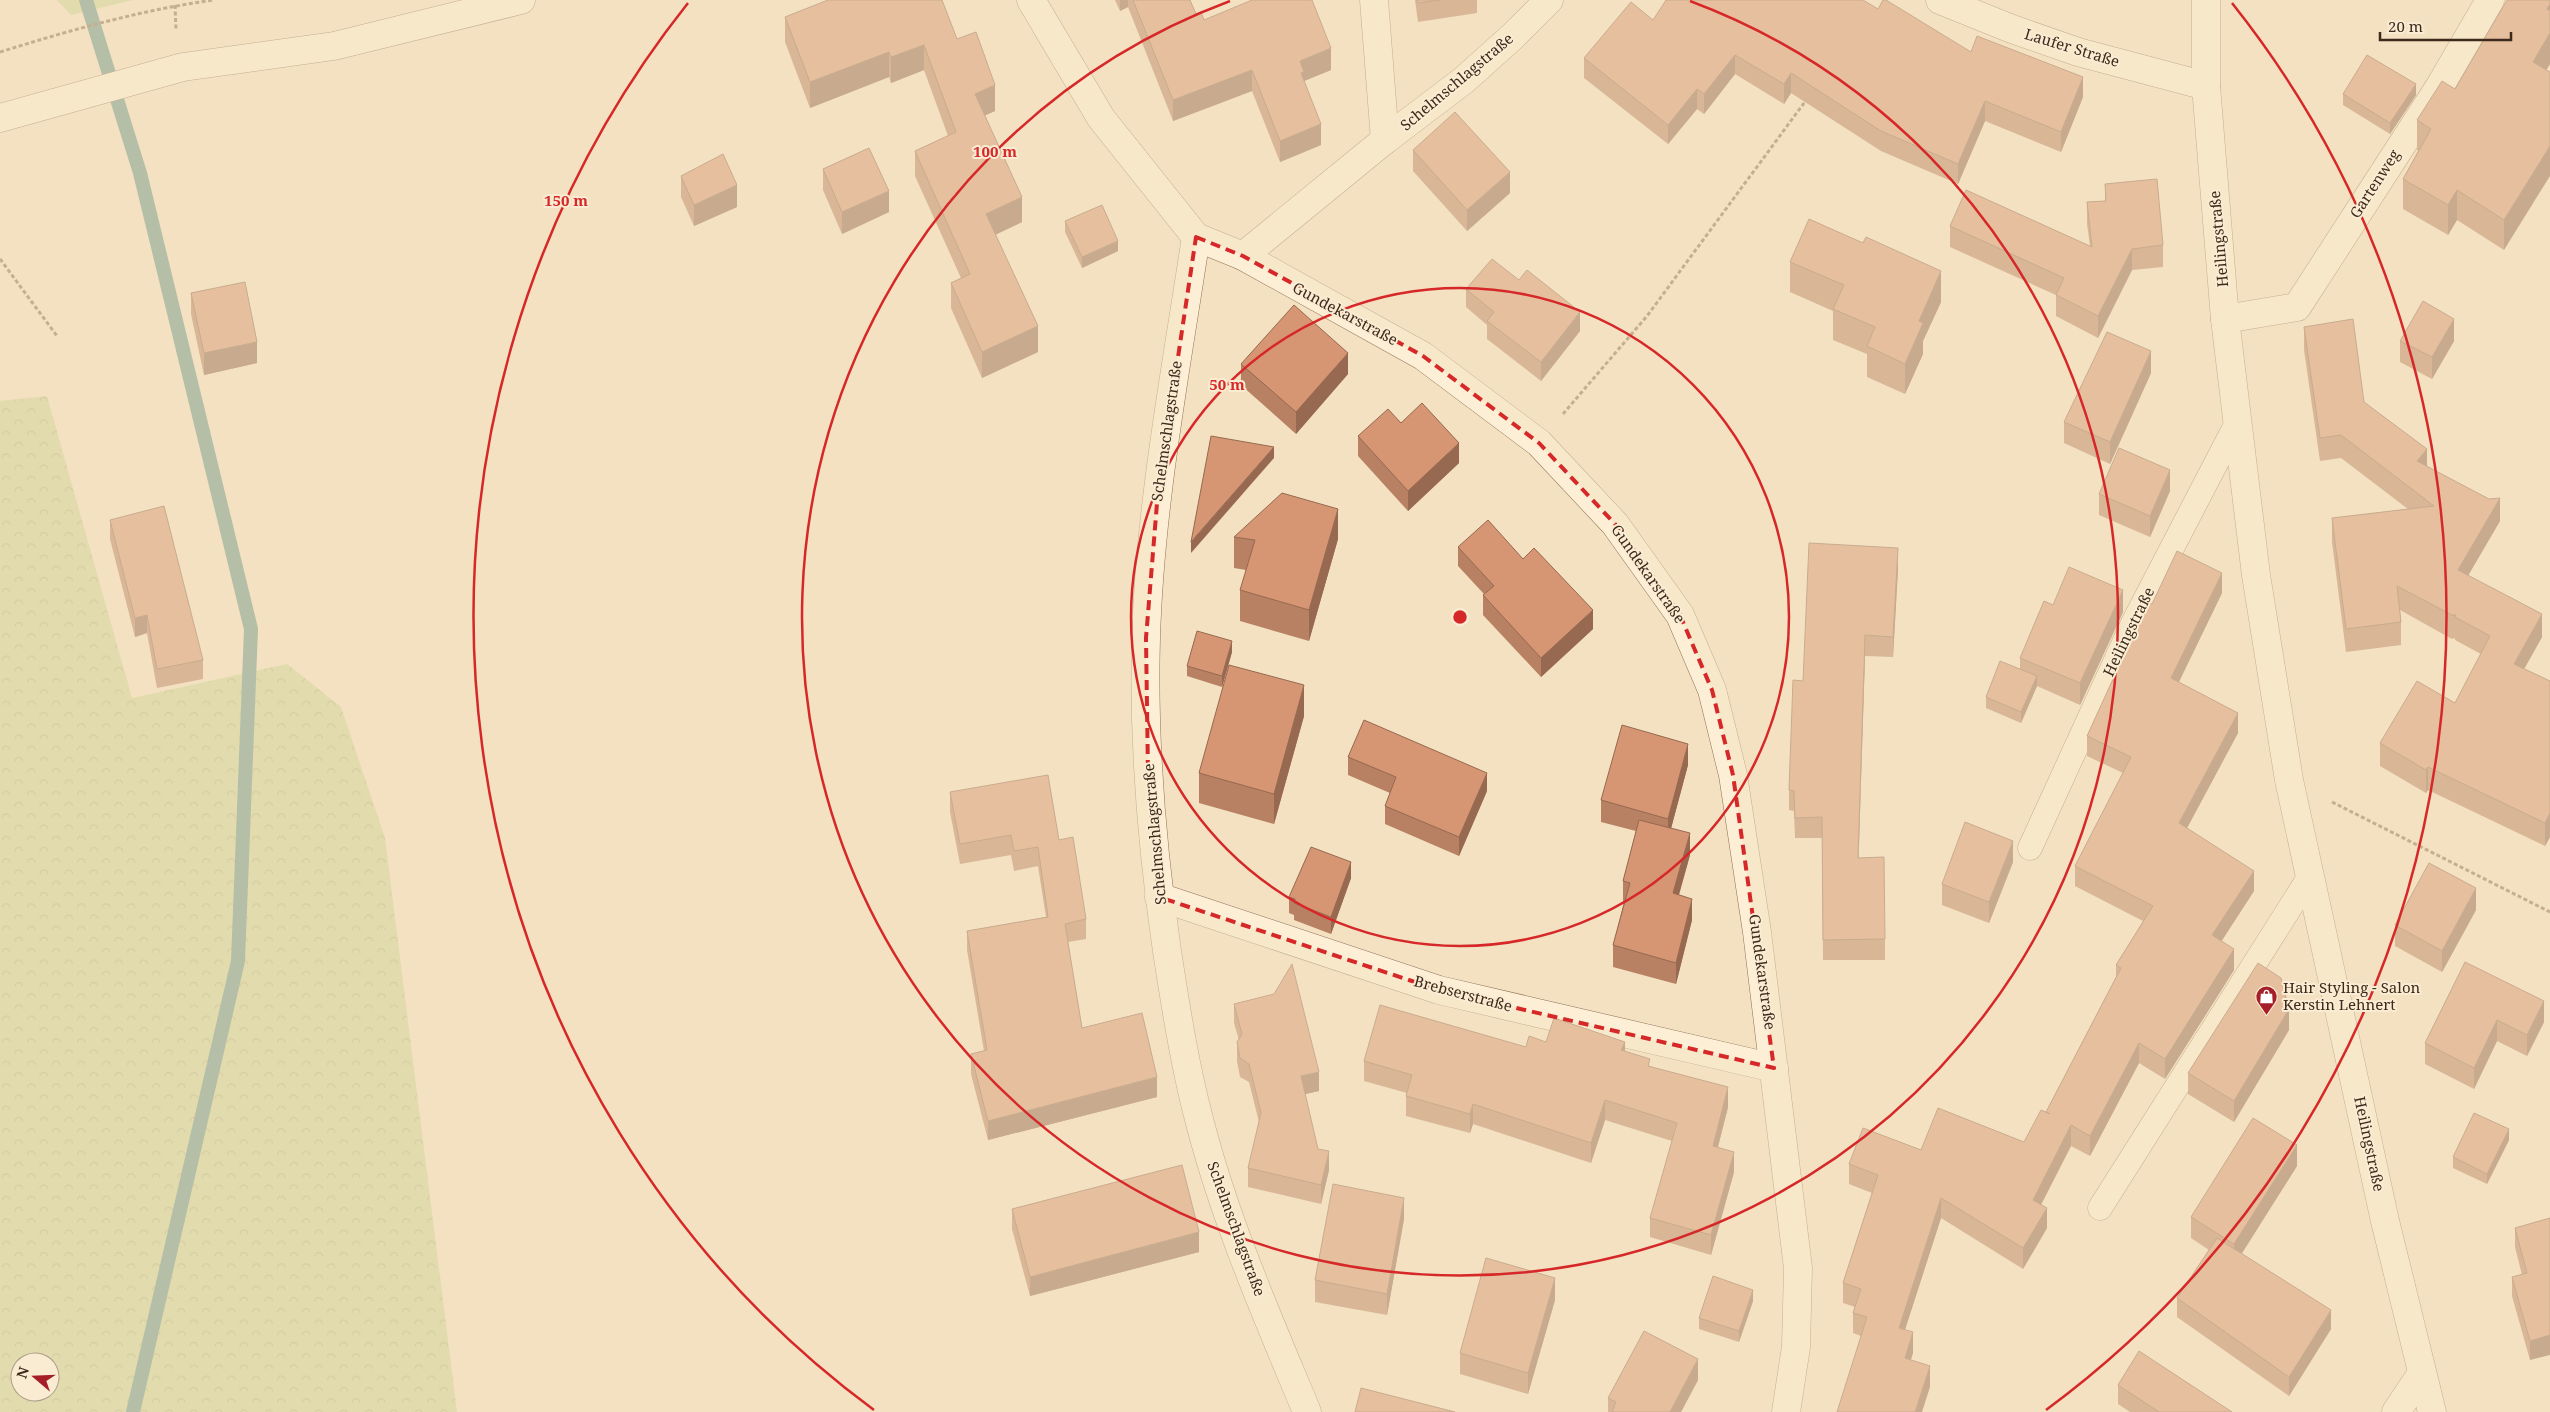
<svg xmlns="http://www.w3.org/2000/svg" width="2550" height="1412" viewBox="0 0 2550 1412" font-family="'Noto Serif',serif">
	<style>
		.grass { fill: #cfd394 }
		.forest { fill: url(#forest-crowns); fill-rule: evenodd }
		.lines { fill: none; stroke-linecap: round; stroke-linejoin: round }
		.stream { stroke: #6a9588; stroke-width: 14 }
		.service-casing { stroke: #907156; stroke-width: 25 }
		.minor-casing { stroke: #907156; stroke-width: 29 }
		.tertiary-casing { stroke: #907156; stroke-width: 29 }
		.path { stroke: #907156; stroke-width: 3; stroke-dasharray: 4 2.5; stroke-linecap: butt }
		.service { stroke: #fdefd6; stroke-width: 24 }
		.minor { stroke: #fdefd6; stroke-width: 28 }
		.tertiary { stroke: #fdefd6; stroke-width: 28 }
		.wall { fill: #b88163 }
		.shaded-wall { fill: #966950 }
		.building { fill: #d69673; stroke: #966950 }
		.marked { fill: none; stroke: #d62828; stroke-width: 4; stroke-dasharray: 10 6; stroke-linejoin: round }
		.ring { fill: none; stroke: #d62828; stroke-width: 2.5 }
		.labels { text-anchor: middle; stroke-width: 4; stroke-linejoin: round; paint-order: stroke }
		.street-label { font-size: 15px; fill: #3d2a1c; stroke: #faecd2 }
		.poi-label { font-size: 15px; fill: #3d2a1c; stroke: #faecd2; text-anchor: start }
		.centre { fill: #d62828; stroke: #faecd2; stroke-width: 2.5 }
		.ring-label { font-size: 15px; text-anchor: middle; font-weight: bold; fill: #d62828; stroke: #faecd2; stroke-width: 4; stroke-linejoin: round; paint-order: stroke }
	</style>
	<defs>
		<pattern id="forest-crowns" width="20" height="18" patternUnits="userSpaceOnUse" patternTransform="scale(1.25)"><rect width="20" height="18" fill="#cfd394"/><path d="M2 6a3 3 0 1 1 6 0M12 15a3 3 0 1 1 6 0" fill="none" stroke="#b3b57f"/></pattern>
	</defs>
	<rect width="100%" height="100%" fill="#f3e1c1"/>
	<!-- grass -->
	<polygon class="grass" points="57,0 133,0 71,15"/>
	<!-- forest -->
	<path class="forest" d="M47,396L132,698L287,664L341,707L385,838L457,1412H0V401ZM20,1362H50V1392H20Z"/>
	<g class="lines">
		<!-- stream -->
		<polyline class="stream" points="86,0 140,173 251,629 238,961 133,1412"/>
		<defs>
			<g id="service">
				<polyline points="2030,848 2133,623 2238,421"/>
				<polyline points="2100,1208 2310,876"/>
			</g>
			<g id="minor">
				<polyline points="1031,0 1101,118 1196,237 1243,256 1423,356 1539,443 1615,524 1680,615 1712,690 1733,775 1757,932 1798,1268 1796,1347 1786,1412"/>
				<polyline points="1374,0 1385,140"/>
				<path d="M1196,237C1176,370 1150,504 1146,638C1143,743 1152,848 1167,951C1176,1009 1185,1067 1200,1123C1226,1223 1268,1318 1307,1412"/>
				<polyline points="1243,256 1385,140 1464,80 1513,36 1549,0"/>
				<polyline points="2225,319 2297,307 2440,86 2490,0"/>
				<polyline points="1159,897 1439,990 1774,1068"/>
				<polyline points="2396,1412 2422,1373"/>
			</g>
			<g id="tertiary">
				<polyline points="1940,0 2012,29 2078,52 2206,86"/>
				<polyline points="2206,0 2206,86 2225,319 2256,575 2289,780 2385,1221 2432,1412"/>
				<polyline points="0,118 183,67 334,46 521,0"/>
			</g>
		</defs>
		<!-- service casing -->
		<use href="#service" class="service-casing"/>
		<!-- minor casing -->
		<use href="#minor" class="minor-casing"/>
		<!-- tertiary casing -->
		<use href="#tertiary" class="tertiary-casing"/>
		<!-- path -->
		<g class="path">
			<polyline points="175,5 176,30"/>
			<path d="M0,52C71,30 141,10 214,0"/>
			<polyline points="0,259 57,336"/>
			<polyline points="1563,414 1647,316 1807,99"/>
			<polyline points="2332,802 2550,912"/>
		</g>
		<!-- service -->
		<use href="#service" class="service"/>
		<!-- minor -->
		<use href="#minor" class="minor"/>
		<!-- tertiary -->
		<use href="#tertiary" class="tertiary"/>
	</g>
	<!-- wall -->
	<g class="wall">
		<polygon points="1115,0 1190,0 1196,14 1204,20 1331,70 1304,81 1321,145 1280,162 1252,91 1173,121 1128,7 1120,11"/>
		<polygon points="1415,0 1477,0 1477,13 1418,22"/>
		<polygon points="2550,0 2550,64 2546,70 2504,250 2457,220 2448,235 2403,209 2403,179 2418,151 2417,150 2417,120 2455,89"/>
		<polygon points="1878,9 1971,52 2083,97 2061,152 1985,121 1958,184 1881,151 1791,93 1784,104 1735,74 1704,114 1697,109 1668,144 1584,78 1584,58 1653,20"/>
		<polygon points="785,17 957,39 995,111 985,115 1022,222 995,235 1038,352 982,378 951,308 951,283 961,278 915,176 915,151 948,136 924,70 891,83 889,77 810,108 785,42"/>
		<polygon points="2343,94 2416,95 2390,134 2343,105"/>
		<polygon points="1413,150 1510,193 1467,231 1413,171"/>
		<polygon points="823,169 889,212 842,234 823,190"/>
		<polygon points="681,176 737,207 694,226 681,197"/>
		<polygon points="2105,184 2163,245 2163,267 2132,270 2098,338 2056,316 2056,295 1950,247 1950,226 2090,246 2087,224 2087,202 2105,201"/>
		<polygon points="1065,221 1118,251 1082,268 1065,232"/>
		<polygon points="1790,262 1941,302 1923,341 1923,354 1905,394 1867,377 1867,354 1833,340 1833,311 1790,292"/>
		<polygon points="1466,289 1580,331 1541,381 1487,339 1487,325 1466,307"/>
		<polygon points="191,293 257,363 204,375 191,314"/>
		<polygon points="2304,327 2364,402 2427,466 2500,521 2468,575 2542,637 2524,669 2550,681 2550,837 2545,846 2428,790 2426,793 2380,766 2380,743 2455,703 2481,654 2455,640 2455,638 2452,639 2400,610 2401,622 2401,645 2346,652 2332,542 2332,518 2408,509 2341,458 2320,461 2304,350"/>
		<polygon points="2400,341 2454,341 2432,379 2400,362"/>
		<polygon points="1241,364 1348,374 1296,434 1241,385"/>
		<polygon points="2151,373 2110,464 2064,443 2064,422"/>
		<polygon points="1401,423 1459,463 1408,511 1358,456 1358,436"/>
		<polygon points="2170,491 2150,537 2099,515 2099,494"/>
		<polygon points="110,520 203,660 203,679 157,688 147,633 135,637 110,539"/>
		<polygon points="1234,537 1338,539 1309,641 1240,621 1240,590 1246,570 1234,568"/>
		<polygon points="1458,547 1523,559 1593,629 1541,677 1483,615 1483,595 1484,594 1458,566"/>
		<polygon points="1898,569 1893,657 1865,656 1858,858 1885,939 1885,960 1823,960 1822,838 1795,838 1794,811 1789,810 1789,790 1803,681"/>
		<polygon points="2222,593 2179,682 2238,733 2187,828 2254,891 2221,941 2234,970 2165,1079 2139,1063 2090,1156 2071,1146 2041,1205 2047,1228 2023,1269 1941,1218 1905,1330 1913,1353 1910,1360 1930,1387 1861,1336 1853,1333 1853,1313 1855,1307 1843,1303 1843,1283 1872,1193 1849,1184 1849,1164 1921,1150 2024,1142 2046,1112 2116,977 2116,965 2143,921 2075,886 2075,866 2123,773 2087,756 2087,736 2152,604"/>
		<polygon points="2053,605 2123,612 2080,705 2037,686 2021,723 1986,708 1986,697 2020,669 2020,658"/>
		<polygon points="1232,652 1222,687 1187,676 1187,666"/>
		<polygon points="1304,716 1274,824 1199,803 1199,773"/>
		<polygon points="1348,757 1487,791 1459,856 1385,824 1385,806 1390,793 1348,775"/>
		<polygon points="1688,765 1671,828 1690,855 1679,895 1692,920 1676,984 1613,967 1613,945 1624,902 1623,902 1623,881 1636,831 1601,822 1601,800"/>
		<polygon points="950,792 1059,840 1086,919 1086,939 1068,942 1082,1028 1157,1097 988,1140 971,1074 971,1054 984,1051 967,950 967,931 1046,917 1038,866 1014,871 1011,855 960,864 950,812"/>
		<polygon points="2013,862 1989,923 1942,905 1942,884"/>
		<polygon points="1351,878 1331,934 1294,920 1294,915 1289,913 1289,897"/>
		<polygon points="2476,910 2442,972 2395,946 2395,925"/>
		<polygon points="2544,1001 2544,1022 2527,1056 2497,1041 2474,1089 2425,1064 2425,1043"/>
		<polygon points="1234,1004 1319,1091 1305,1094 1318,1149 1329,1170 1321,1204 1248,1187 1248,1168 1259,1122 1249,1082 1240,1077 1237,1061 1237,1042 1239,1040 1234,1023"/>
		<polygon points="2289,1030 2234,1122 2188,1094 2188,1073"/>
		<polygon points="1546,1042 1625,1052 1650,1066 1728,1107 1718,1147 1734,1172 1711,1255 1650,1237 1650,1218 1672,1141 1605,1120 1591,1163 1473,1124 1470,1133 1406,1116 1406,1096 1407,1093 1364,1081 1364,1061 1526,1047"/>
		<polygon points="2509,1140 2487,1184 2453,1168 2453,1157"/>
		<polygon points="2297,1166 2241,1254 2331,1329 2289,1396 2177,1317 2177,1298 2209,1250 2191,1238 2191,1217"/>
		<polygon points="1012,1209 1199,1252 1030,1296 1012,1229"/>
		<polygon points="2550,1218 2530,1360 2512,1296 2512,1277 2522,1275 2515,1247 2515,1228"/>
		<polygon points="1404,1219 1387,1315 1315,1302 1315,1280"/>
		<polygon points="1555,1300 1528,1394 1460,1374 1460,1353"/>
		<polygon points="1753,1301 1739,1342 1699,1329 1699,1318"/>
		<polygon points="1698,1380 1681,1412 1608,1412 1608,1398"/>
		<polygon points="2118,1385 2232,1412 2130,1412 2118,1404"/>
	</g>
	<!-- shaded-wall -->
	<g class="shaded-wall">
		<polygon points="1120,0 1128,0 1128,7 1120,11"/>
		<polygon points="2550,4 2550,64 2533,92 2533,62 2547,9"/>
		<polygon points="924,45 924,70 891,83 891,57"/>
		<polygon points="1331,48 1331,70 1304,81 1304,93 1300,61"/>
		<polygon points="889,52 889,77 810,108 810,82"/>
		<polygon points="1735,55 1735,74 1704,114 1704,94"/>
		<polygon points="1252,70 1252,91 1173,121 1173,100"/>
		<polygon points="1791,73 1791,93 1784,104 1784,84"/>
		<polygon points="2083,77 2083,97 2061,152 2061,132"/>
		<polygon points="2416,84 2416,95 2390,134 2390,123"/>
		<polygon points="995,85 995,111 975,120 975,94"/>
		<polygon points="1697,89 1697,109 1668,144 1668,125"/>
		<polygon points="1985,101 1985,121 1958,184 1958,164"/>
		<polygon points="1321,124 1321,145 1280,162 1280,141"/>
		<polygon points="2550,146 2550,176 2504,250 2504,220"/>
		<polygon points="1510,172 1510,193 1467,231 1467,210"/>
		<polygon points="737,185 737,207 694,226 694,205"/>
		<polygon points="2457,190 2457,220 2448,235 2448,205"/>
		<polygon points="889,191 889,212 842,234 842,212"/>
		<polygon points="1022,197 1022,222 986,239 986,214"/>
		<polygon points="1118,241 1118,251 1082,268 1082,257"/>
		<polygon points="2132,249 2132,270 2098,338 2098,316"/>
		<polygon points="1941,271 1941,302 1923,341 1923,354 1905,394 1905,364 1919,321"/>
		<polygon points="1580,312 1580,331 1541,381 1541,362"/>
		<polygon points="2454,319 2454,341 2432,379 2432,357"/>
		<polygon points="1038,326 1038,352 982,378 982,352"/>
		<polygon points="257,342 257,363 204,375 204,353"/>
		<polygon points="2151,351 2151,373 2110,464 2110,442"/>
		<polygon points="1348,353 1348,374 1296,434 1296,412"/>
		<polygon points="1459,443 1459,463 1408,511 1408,491"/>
		<polygon points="1274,447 1274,458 1191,553 1191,542"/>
		<polygon points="2427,449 2427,472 2417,461"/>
		<polygon points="2170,470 2170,491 2150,537 2150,516"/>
		<polygon points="2500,498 2500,521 2458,593 2458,570"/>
		<polygon points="1338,509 1338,539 1309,641 1309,610"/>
		<polygon points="1898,548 1898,569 1893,657 1893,637"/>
		<polygon points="2222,573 2222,593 2171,698 2171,678"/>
		<polygon points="2123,590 2123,612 2080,705 2080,683"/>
		<polygon points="1593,610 1593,629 1541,677 1541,658"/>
		<polygon points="2542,614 2542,637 2514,687 2514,664"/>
		<polygon points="147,615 147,633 135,637 135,618"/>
		<polygon points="1865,635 1865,656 1858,878 1858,858"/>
		<polygon points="1232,641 1232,652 1222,687 1222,676"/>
		<polygon points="2037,676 2037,686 2021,723 2021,712"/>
		<polygon points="1304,685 1304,716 1274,824 1274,794"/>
		<polygon points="2238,713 2238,733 2179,843 2179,823"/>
		<polygon points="1688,744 1688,765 1668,840 1668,819"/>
		<polygon points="2428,767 2428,790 2426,793 2426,770"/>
		<polygon points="1487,773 1487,791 1459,856 1459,837"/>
		<polygon points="2550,813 2550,837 2545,846 2545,823"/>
		<polygon points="1690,833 1690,855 1673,915 1673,893"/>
		<polygon points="2013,841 2013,862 1989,923 1989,902"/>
		<polygon points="1351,862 1351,878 1331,934 1331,917"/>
		<polygon points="2254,871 2254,891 2212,956 2212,935"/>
		<polygon points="2476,888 2476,910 2442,972 2442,951"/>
		<polygon points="1692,899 1692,920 1676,984 1676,963"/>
		<polygon points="2234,949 2234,970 2165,1079 2165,1059"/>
		<polygon points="2544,1001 2544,1022 2527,1056 2527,1035"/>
		<polygon points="2289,1009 2289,1030 2234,1122 2234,1101"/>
		<polygon points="2497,1020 2497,1041 2474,1089 2474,1068"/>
		<polygon points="1625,1042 1625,1061 1621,1050"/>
		<polygon points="2139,1043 2139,1063 2090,1156 2090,1136"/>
		<polygon points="1319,1072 1319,1091 1301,1095 1301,1076"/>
		<polygon points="1157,1077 1157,1097 988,1140 988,1121"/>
		<polygon points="1728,1087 1728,1107 1713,1166 1713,1146"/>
		<polygon points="1605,1100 1605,1120 1591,1163 1591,1143"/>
		<polygon points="1473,1104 1473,1124 1470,1133 1470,1114"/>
		<polygon points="2071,1125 2071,1146 2033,1220 2033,1200"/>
		<polygon points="2509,1129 2509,1140 2487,1184 2487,1174"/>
		<polygon points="2297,1145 2297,1166 2234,1266 2234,1244"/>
		<polygon points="1329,1151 1329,1170 1321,1204 1321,1185"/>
		<polygon points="1734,1152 1734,1172 1711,1255 1711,1235"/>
		<polygon points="1404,1198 1404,1219 1387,1315 1387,1294"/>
		<polygon points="1941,1198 1941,1218 1899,1348 1899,1328"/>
		<polygon points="2047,1208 2047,1228 2023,1269 2023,1248"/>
		<polygon points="1199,1232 1199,1252 1030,1296 1030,1277"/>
		<polygon points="1555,1278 1555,1300 1528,1394 1528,1373"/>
		<polygon points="1753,1290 1753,1301 1739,1342 1739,1331"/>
		<polygon points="2331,1310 2331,1329 2289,1396 2289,1377"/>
		<polygon points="1913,1332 1913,1353 1905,1379 1905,1358"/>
		<polygon points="2550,1335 2550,1355 2530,1360 2530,1341"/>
		<polygon points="1698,1359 1698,1380 1681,1412 1670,1412"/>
		<polygon points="1930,1366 1930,1387 1922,1412 1915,1412"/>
	</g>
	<!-- building -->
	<g class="building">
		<polygon points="828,0 942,0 957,39 976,32 995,85 975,94 1022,197 986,214 1038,326 982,352 951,283 970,274 915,151 956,132 924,45 891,57 889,52 810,82 785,17"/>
		<polygon points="1133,0 1190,0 1196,14 1201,12 1204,20 1252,0 1312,0 1331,48 1300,61 1304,72 1301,73 1321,124 1280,141 1252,70 1173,100"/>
		<polygon points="1417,0 1440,0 1418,3"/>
		<polygon points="1666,0 1863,0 1878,9 1883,0 1886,0 1971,52 1977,36 2083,77 2061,132 1985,101 1958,164 1881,131 1791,73 1784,84 1735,55 1704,94 1697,89 1668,125 1584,58 1631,2 1653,20"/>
		<polygon points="2507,0 2550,0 2550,4 2547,9 2550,11 2550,33 2533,62 2550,72 2550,146 2504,220 2457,190 2448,205 2403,179 2431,129 2417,120 2442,81 2455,89"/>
		<polygon points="2367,55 2416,84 2390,123 2343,94"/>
		<polygon points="1455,112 1510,172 1467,210 1413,150"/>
		<polygon points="869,148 889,191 842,212 823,169"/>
		<polygon points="723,154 737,185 694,205 681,176"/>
		<polygon points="2157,179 2163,245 2132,249 2098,316 2056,295 2064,278 1950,226 1966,190 2092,247 2087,202 2106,201 2105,184"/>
		<polygon points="1102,205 1118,241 1082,257 1065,221"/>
		<polygon points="1809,219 1863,243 1866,237 1941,271 1919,321 1923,323 1905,364 1867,346 1875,327 1833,309 1844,285 1790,262"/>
		<polygon points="1492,259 1519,280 1527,270 1580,312 1541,362 1487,321 1494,312 1466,289"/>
		<polygon points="245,282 257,342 204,353 191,293"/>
		<polygon points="2423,301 2454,319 2432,357 2400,341"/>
		<polygon points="1294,305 1348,353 1296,412 1241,364"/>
		<polygon points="2353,319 2364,402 2427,449 2417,461 2489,499 2500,498 2458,570 2542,614 2514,664 2550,681 2550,813 2545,823 2428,767 2426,770 2380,743 2417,681 2455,703 2490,636 2455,617 2456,615 2452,615 2397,586 2401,622 2346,629 2332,518 2434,506 2341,435 2320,438 2304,327"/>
		<polygon points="2107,332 2151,351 2110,442 2064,422"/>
		<polygon points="1422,403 1459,443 1408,491 1358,436 1388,409 1401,423"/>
		<polygon points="1211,436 1274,447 1191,542"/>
		<polygon points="2119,448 2170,470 2150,516 2099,494"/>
		<polygon points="1282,493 1338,509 1309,610 1240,590 1255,540 1234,537"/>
		<polygon points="164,506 203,660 157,669 147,615 135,618 110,520"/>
		<polygon points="1488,520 1523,559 1534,548 1593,610 1541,658 1483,595 1494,586 1458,547"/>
		<polygon points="1809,543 1898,548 1893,637 1865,635 1858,858 1884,857 1885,939 1823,940 1822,817 1795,818 1794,791 1789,790 1793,680 1803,681"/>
		<polygon points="2177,551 2222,573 2171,678 2238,713 2179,823 2254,871 2212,935 2234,949 2165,1059 2139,1043 2090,1136 2071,1125 2033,1200 2047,1208 2023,1248 1941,1198 1899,1328 1913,1332 1905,1358 1930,1366 1915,1412 1837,1412 1867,1317 1853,1313 1861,1289 1843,1283 1878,1175 1849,1164 1863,1128 1921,1150 1938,1108 2024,1142 2041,1110 2050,1114 2046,1112 2121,968 2116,965 2153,906 2075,866 2131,757 2087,736 2145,609 2149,602 2152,604"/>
		<polygon points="2069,567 2123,590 2080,683 2020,658 2044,601 2053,605"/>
		<polygon points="1197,631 1232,641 1222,676 1187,666"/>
		<polygon points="2000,661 2037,676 2021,712 1986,697"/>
		<polygon points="1229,665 1304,685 1274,794 1199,773"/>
		<polygon points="1364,720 1487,773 1459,837 1385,806 1396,777 1348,757"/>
		<polygon points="1622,725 1688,744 1668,819 1601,800"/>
		<polygon points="1048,775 1059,840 1073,837 1086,919 1065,924 1082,1028 1142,1013 1157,1077 988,1121 971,1054 987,1050 967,931 1048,917 1038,847 1014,851 1011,835 960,844 950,792"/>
		<polygon points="1639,820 1690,833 1673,893 1692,899 1676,963 1613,945 1630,883 1623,881"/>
		<polygon points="1965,822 2013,841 1989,902 1942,884"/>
		<polygon points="1311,847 1351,862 1331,917 1294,903 1295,899 1289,897"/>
		<polygon points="2429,863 2476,888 2442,951 2395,925"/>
		<polygon points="2465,962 2544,1001 2527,1035 2497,1020 2474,1068 2425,1043"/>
		<polygon points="2258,963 2281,978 2289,1009 2234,1101 2188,1073"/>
		<polygon points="1292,964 1319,1072 1301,1076 1318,1149 1329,1151 1321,1185 1248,1168 1261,1113 1249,1064 1240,1058 1237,1042 1242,1034 1234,1004 1274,994"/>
		<polygon points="1380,1005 1526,1047 1529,1036 1546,1042 1554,1018 1625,1042 1621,1050 1650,1059 1648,1066 1728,1087 1713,1146 1734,1152 1711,1235 1650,1218 1677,1123 1605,1100 1591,1143 1473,1104 1470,1114 1406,1096 1412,1075 1364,1061"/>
		<polygon points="2474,1113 2509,1129 2487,1174 2453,1157"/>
		<polygon points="2253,1118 2297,1145 2234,1244 2191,1217"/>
		<polygon points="1182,1165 1199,1232 1030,1277 1012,1209"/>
		<polygon points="1333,1184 1404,1198 1387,1294 1315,1280"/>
		<polygon points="2550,1218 2550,1335 2530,1341 2512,1277 2527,1273 2515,1228"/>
		<polygon points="2217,1238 2331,1310 2289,1377 2177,1298"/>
		<polygon points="1486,1258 1555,1278 1528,1373 1460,1353"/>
		<polygon points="1713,1276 1753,1290 1739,1331 1699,1318"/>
		<polygon points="1644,1331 1698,1359 1670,1412 1612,1412 1616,1402 1608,1398"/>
		<polygon points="2139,1351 2232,1412 2159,1412 2118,1385"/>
		<polygon points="1361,1388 1455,1412 1355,1412"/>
	</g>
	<!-- marked area -->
	<path d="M0 0H2550V1412H0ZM1196,237L1243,256L1423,356L1539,443L1615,524L1680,615L1712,690L1733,775L1774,1068L1439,990L1159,897L1148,774L1146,638L1158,491Z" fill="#f3e1c1" fill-opacity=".55" fill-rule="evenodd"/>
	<path class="marked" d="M1196,237L1243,256L1423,356L1539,443L1615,524L1680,615L1712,690L1733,775L1774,1068L1439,990L1159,897L1148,774L1146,638L1158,491Z"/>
	<!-- distance rings -->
	<g class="ring">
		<circle cx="1460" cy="617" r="329"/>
		<path d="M1690 1A658 658 0 1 1 1230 1"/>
		<path d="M874 1410A986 986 0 0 1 688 3M2232 3A986 986 0 0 1 2046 1410"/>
	</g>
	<!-- icons -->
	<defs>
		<symbol id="shop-pin" viewBox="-11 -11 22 30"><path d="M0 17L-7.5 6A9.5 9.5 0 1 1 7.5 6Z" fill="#a61e28" stroke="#faecd2"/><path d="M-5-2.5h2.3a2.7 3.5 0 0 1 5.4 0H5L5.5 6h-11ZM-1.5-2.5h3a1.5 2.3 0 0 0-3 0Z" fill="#fff"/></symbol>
	</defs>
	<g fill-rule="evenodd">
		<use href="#shop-pin" x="2254" y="984" width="25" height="34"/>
	</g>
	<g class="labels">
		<!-- street labels -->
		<g class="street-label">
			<text transform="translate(2072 48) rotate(17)" y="5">Laufer Straße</text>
			<text transform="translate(1457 82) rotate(-40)" y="5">Schelmschlagstraße</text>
			<text transform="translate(2375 184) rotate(-57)" y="5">Gartenweg</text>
			<text transform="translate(2219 239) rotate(-95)" y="5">Heilingstraße</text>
			<text transform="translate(1345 314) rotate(28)" y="5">Gundekarstraße</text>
			<text transform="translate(1167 431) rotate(-82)" y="5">Schelmschlagstraße</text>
			<text transform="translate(1648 574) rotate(55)" y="5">Gundekarstraße</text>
			<text transform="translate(2129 632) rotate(-64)" y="5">Heilingstraße</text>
			<text transform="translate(1155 834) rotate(-95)" y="5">Schelmschlagstraße</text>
			<text transform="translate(1762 972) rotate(82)" y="5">Gundekarstraße</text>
			<text transform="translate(1463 994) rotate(15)" y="5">Brebserstraße</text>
			<text transform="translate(2369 1144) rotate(78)" y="5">Heilingstraße</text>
			<text transform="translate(1236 1229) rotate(70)" y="5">Schelmschlagstraße</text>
		</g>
		<!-- poi labels -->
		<g class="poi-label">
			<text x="2283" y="993">Hair Styling - Salon<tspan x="2283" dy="17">Kerstin Lehnert</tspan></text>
		</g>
	</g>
	<circle cx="1460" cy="617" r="8" class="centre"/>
	<g class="ring-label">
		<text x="995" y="157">100 m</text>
		<text x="566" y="206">150 m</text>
		<text x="1227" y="390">50 m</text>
	</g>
	<!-- north arrow -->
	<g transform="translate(35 1377) rotate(289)"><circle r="24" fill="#faecd2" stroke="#ae9e89"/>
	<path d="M0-4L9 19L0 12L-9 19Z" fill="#a61e28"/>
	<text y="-8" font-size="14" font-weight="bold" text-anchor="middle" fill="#3d2a1c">N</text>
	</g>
	<!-- scale -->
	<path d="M2380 32v8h131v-8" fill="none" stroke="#3d2a1c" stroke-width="2.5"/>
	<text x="2388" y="32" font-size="15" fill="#3d2a1c" stroke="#faecd2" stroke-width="4" paint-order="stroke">20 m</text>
</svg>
